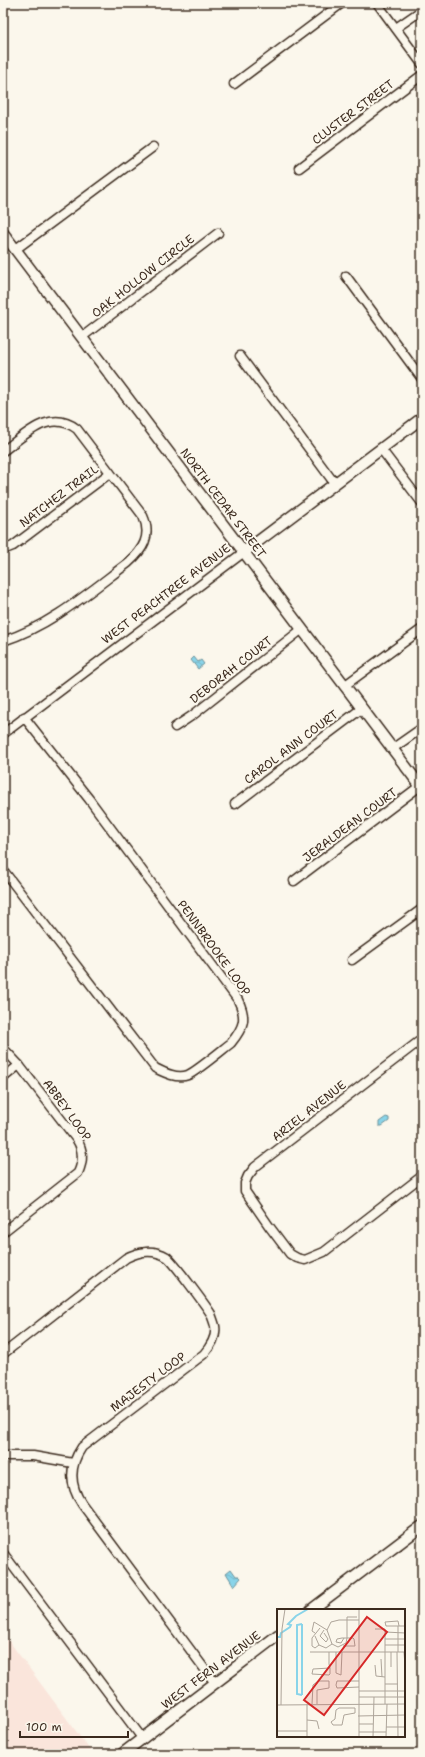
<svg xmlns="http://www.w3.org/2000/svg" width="425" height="1757" viewBox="0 0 425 1757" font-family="'Shantell Sans',sans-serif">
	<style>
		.built { fill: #fae5db }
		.water { fill: url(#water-waves); stroke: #6a9098 }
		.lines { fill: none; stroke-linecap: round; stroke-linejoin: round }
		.minor-casing { stroke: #3b2a1e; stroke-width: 11 }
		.tertiary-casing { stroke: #3b2a1e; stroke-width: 13 }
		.minor { stroke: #fbf7ec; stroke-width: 8 }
		.tertiary { stroke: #fbf7ec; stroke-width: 10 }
		.labels { text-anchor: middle; stroke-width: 4; stroke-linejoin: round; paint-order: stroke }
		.street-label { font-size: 12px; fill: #3b2a1e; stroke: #fbf7ec }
		.inset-river { fill: none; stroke: #89d4e9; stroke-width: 2 }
		.inset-road { fill: none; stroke: #aea59a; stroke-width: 1 }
		.view { fill: #d62828; fill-opacity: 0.15; stroke: #d62828; stroke-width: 2 }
		.inset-edge { fill: none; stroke: #3b2a1e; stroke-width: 2 }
	</style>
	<defs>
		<pattern id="water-waves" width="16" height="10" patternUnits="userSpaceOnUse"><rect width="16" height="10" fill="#89d4e9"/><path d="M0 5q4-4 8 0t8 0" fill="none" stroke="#77b6c7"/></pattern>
	</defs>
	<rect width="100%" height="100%" fill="#fbf7ec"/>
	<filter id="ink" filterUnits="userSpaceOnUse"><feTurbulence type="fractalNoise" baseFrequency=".025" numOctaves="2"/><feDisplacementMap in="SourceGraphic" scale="8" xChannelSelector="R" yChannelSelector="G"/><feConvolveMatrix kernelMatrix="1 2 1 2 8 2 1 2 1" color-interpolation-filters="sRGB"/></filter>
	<g filter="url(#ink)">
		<!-- built -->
		<polygon class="built" points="3,1633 93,1754 3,1754"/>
		<!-- water -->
		<g class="water">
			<polygon points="194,657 198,662 201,660 204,664 198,669 191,660"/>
			<polygon points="386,1117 389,1118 389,1121 382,1126 379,1126 379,1122"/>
			<polygon points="231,1569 236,1576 239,1576 241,1578 234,1586 226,1573"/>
		</g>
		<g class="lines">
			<defs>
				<g id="minor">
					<polyline points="377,3 422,64"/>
					<polyline points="396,28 422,10"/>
					<polyline points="234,84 342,3"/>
					<polyline points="299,168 422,75"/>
					<polyline points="16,249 153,147"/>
					<polyline points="346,276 422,379"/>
					<polyline points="82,337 218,233"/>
					<polyline points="240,356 335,484"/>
					<polyline points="381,449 422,503"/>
					<path d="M3,451C25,435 50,408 77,429L143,516C152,536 143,550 128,563C88,593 50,626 3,641"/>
					<polyline points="3,550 13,546 110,473"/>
					<polyline points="344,686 422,629"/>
					<polyline points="175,727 193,715 301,630"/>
					<polyline points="3,734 244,552"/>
					<polyline points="392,749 422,728"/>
					<polyline points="235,804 361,709"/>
					<path d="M3,870L155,1068C165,1073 177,1079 188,1075C197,1071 222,1050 231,1043C244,1027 247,1018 238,1000L89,799L24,717"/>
					<polyline points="294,881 420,786"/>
					<polyline points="352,960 422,909"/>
					<polyline points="422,1039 255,1167 248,1176 245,1183 245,1191 269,1226 290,1254 297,1258 305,1260 324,1252 422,1176"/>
					<path d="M3,1048L19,1065L77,1140C84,1151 83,1162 78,1173L3,1232"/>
					<polyline points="3,1078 19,1065"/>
					<path d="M3,1354L126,1258C139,1251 154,1249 167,1257C173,1261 206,1306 211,1314C212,1317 214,1322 215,1326C217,1337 211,1346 204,1354L82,1447C69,1466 69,1485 82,1504L215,1683"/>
					<polyline points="3,1456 33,1456 73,1463"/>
					<polyline points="3,1553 142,1738"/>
				</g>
				<g id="tertiary">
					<polyline points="3,233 422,788"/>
					<polyline points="244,552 422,418"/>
					<polyline points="311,1610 422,1526"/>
					<polyline points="122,1754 278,1635"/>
				</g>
			</defs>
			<!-- minor casing -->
			<use href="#minor" class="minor-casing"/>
			<!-- tertiary casing -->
			<use href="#tertiary" class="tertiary-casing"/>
			<!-- minor -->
			<use href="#minor" class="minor"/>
			<!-- tertiary -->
			<use href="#tertiary" class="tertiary"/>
		</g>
	</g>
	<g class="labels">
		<!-- street labels -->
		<g class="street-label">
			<text transform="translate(353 112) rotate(-37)" y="4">CLUSTER STREET</text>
			<text transform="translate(143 276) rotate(-38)" y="4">OAK HOLLOW CIRCLE</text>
			<text transform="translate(59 496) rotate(-37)" y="4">NATCHEZ TRAIL</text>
			<text transform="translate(223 503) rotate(53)" y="4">NORTH CEDAR STREET</text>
			<text transform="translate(166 594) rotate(-37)" y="4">WEST PEACHTREE AVENUE</text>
			<text transform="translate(231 670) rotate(-38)" y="4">DEBORAH COURT</text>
			<text transform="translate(291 747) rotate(-37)" y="4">CAROL ANN COURT</text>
			<text transform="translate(350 825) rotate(-37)" y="4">JERALDEAN COURT</text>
			<text transform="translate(214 948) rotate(54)" y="4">PENNBROOKE LOOP</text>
			<text transform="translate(67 1110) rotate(54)" y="4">ABBEY LOOP</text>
			<text transform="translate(309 1111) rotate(-38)" y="4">ARIEL AVENUE</text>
			<text transform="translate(148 1382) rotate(-37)" y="4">MAJESTY LOOP</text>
			<text transform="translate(211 1670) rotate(-37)" y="4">WEST FERN AVENUE</text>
		</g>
	</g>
	<!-- overview -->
	<g transform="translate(277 1609)">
		<rect width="128" height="128" fill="#fbf7ec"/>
		<path class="inset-river" d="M0,28H3L4,24L13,18L14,16L11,15L19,7L31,0M25,86L20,85V16L25,15M25,86V15"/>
		<path class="inset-road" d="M82,0V128M80,8H70V29L69,34L61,38L55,35L50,21L54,13L62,11H82M121,17V43M122,17L121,12L108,13L109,17H128M98,20H108V95M47,21L43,27L49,33L51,30L47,24M108,23L128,24M38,24L35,22L37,13L50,21M38,27L42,36L38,39L35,37V29L43,19M108,30H128M42,36L49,39L55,35M108,36H128M66,37H78L77,30L76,29H65L60,30L59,33L64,34L67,29M33,43H128M52,43V55L53,59V65L52,66L35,65L36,60L53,59M59,43V64L64,66L65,43M120,43L121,128M127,43L128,57M104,50L105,68M98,56L99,67L108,68M114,58V43M82,72H60L59,76L60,79L82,78M108,75H121M82,82H128M82,88H128M30,95V128M35,95L36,76L41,72H52V79L40,81V95M0,96L128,95M4,96L5,20L8,0M62,99H78V104L67,106L65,116H56L54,113L58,110L59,101ZM81,107L128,106M30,111L40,112L42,120M82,115H96M109,118H128M0,122H30M82,123H109M96,128L97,88M109,128L110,95"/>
		<path class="view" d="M90,8L110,23L47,106L27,91Z"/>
		<rect width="128" height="128" class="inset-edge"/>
	</g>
	<!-- margin -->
	<rect width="425" height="1757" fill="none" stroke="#fbf7ec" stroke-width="16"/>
	<rect x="8" y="8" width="409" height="1741" fill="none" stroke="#3b2a1e" stroke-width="1.5" filter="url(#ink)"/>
	<!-- scale -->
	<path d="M20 1731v6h108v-6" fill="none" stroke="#3b2a1e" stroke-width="2"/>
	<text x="26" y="1731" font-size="12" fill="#3b2a1e" stroke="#fbf7ec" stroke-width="3" paint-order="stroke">100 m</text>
</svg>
